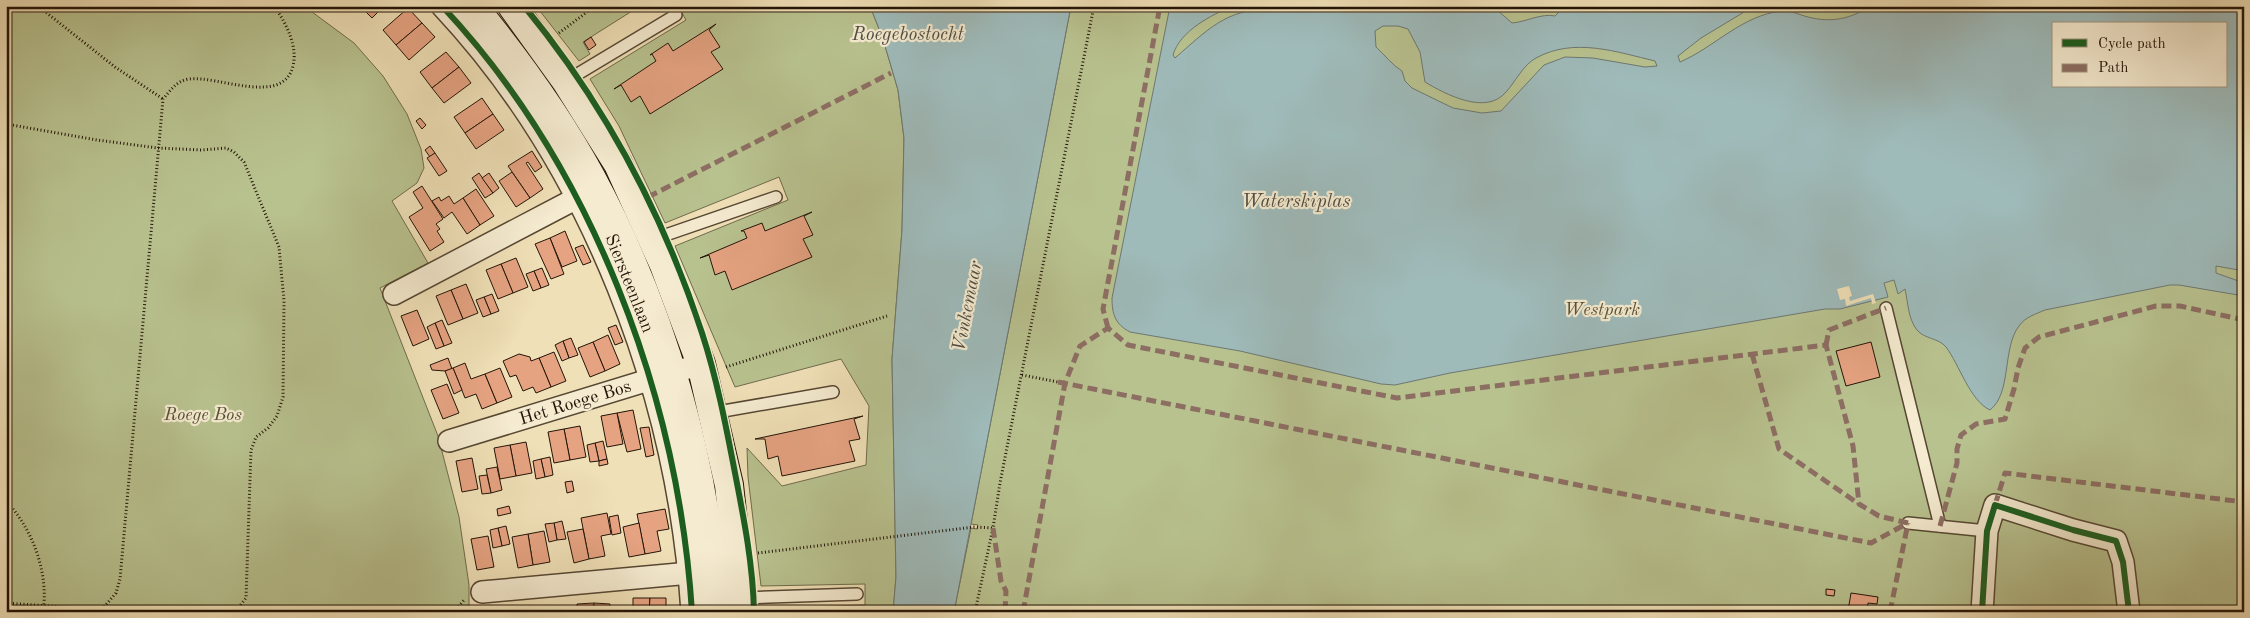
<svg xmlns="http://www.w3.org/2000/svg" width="2250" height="618" viewBox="0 0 2250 618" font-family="'Old Standard TT',serif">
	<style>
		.green { fill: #b8c28f; stroke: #6e6b4b; fill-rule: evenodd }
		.water { fill: #9ebab9; stroke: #6d7872; fill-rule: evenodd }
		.pier { fill: #f0e0b7 }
		.building { fill: #e6a382; stroke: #231407 }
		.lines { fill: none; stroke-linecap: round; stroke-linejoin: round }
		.lane-casing { stroke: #564733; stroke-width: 14 }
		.street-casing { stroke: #564733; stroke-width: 24 }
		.secondary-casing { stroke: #231407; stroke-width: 30 }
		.path { stroke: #231407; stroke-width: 3; stroke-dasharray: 1 2.5; stroke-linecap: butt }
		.lane { stroke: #f5ebd0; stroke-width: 11 }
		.street { stroke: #f5ebd0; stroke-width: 21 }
		.secondary { stroke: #f5ebd0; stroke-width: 28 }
		.quiet { stroke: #8d6e63; stroke-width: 5; stroke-dasharray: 10 5; stroke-linecap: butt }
		.cycleway-casing { stroke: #f5ebd0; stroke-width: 9 }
		.cycleway { stroke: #1b5e20; stroke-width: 6 }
		.labels { text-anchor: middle; stroke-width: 4.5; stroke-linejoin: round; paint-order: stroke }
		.street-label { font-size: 18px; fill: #231407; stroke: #f5ebd0 }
		.park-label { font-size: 18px; font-style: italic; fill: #575137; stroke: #f5ebd0 }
		.water-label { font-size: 19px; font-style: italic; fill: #4e4e45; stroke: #f5ebd0 }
	</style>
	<rect width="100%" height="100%" fill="#f0e0b7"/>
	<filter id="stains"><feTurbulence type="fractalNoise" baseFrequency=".004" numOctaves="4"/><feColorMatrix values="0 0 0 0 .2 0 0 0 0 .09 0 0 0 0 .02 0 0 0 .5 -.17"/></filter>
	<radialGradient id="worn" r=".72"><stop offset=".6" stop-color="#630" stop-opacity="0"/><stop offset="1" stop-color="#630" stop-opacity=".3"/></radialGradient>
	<!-- green -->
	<g class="green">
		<polygon points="6,6 304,6 354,43 383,76 407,114 421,149 424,168 417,183 392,201 428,263 380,288 438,436 459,517 469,585 469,612 6,612"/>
		<polygon points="536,6 640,6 583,42 590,54 579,61"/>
		<polygon points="678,6 870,6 883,39 898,90 904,138 902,230 892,359 896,577 893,612 763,612 763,608 865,605 865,584 761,586 748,477 747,448 782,486 866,465 869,406 841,359 735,387 675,246 788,200 779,177 665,223 619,126 590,79 686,20"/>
		<path d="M1071,6H2244V612H954L971,528L977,529L978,525L971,524ZM2054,24H2226V86H2054Z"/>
	</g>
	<!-- water -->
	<g class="water">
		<polygon points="870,6 1071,6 954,612 893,612 896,577 892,359 902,230 904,138 898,90 883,39"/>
		<path d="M1170,6H1233C1211,15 1180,31 1173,55L1175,58C1215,23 1228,8 1283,8C1295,8 1306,7 1318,10L1322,8L1321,6H1481L1486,10H1497L1512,23C1526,22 1541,13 1555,16L1558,13V6H1754L1701,38L1678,56L1680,62C1715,47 1742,15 1782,11C1790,10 1800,15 1808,17C1831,23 1851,19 1870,6H2197L2244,11V271L2216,266V273L2244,283V296L2179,285H2170L2045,310C2036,314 2025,317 2019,326C2002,348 2012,393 1990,410C1970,401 1959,364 1946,347C1939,338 1924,339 1917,330C1908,319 1908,302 1905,289L1898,294L1894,280L1884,283L1888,297L1840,309H1825L1450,373L1395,385L1381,384L1240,351L1130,332C1115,324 1112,314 1112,298ZM2054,24H2226V86H2054ZM1383,26H1398L1408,29L1420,52L1425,82C1445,94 1486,116 1506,92C1516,81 1523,65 1536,58C1574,37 1617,52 1655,61L1657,66L1645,67L1593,58L1565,57L1544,65L1501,111L1482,113L1453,108L1412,88L1405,81L1402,71C1392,65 1385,55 1376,47L1375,31Z"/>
	</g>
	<!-- pier -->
	<polygon class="pier" points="1849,286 1852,296 1849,297 1850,301 1873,294 1876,303 1872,304 1871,298 1846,306 1845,299 1840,300 1837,289"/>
	<!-- building -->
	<g class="building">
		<polygon points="360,6 384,6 372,18"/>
		<polygon points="408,8 422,23 396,45 383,30"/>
		<polygon points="422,23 435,37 409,60 396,45"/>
		<polygon points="716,24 709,30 720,47 711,52 723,69 650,114 640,96 631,102 621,85 614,89 656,61 652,54 650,55 668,43 673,51"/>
		<polygon points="591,37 596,45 589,50 584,42"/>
		<polygon points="446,52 459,67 432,88 420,72"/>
		<polygon points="459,67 471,83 444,103 432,88"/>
		<polygon points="482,98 493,114 465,133 454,117"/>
		<polygon points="493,114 504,130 476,149 465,133"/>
		<polygon points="420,118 426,125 422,129 416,121"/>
		<polygon points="430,146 435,153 430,157 425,150"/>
		<polygon points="532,151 542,167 535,172 528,162 526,163 543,189 530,198 508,166"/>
		<polygon points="435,153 447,171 439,176 427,158"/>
		<polygon points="512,172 530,198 516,207 499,181"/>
		<polygon points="479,173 493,193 485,198 472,178"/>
		<polygon points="489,173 499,188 493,193 482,178"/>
		<polygon points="422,186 443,219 436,224 440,229 437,231 444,242 430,251 409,217 423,208 413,192"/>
		<polygon points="476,189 494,216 480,225 463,198"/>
		<polygon points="449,196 454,204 463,198 480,225 467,234 452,212 444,218 432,201 439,197 441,201"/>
		<polygon points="812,212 804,216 813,235 803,239 812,257 732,290 725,271 715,275 709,255 700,258 747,238 744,231 741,231 762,223 765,231"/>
		<polygon points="565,231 577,261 562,267 550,238"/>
		<polygon points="550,238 564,274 551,279 535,244"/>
		<polygon points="583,245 591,262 583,265 575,248"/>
		<polygon points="516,258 528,287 513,293 501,264"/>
		<polygon points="501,264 513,293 498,299 486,270"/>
		<polygon points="542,268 549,285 541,288 534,271"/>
		<polygon points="534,271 541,288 533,291 526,274"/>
		<polygon points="466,284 478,313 463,319 451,290"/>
		<polygon points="451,290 463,319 448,325 436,296"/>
		<polygon points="492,294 499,311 491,314 484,297"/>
		<polygon points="484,297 491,314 483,317 476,300"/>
		<polygon points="417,310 429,339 413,346 401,316"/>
		<polygon points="442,320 452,343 444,346 435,323"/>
		<polygon points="435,323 444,346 436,349 427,327"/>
		<polygon points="616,325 623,342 615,345 608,328"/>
		<polygon points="608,335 620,364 605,371 593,342"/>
		<polygon points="571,338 578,355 569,358 563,341"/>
		<polygon points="563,341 569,358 562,361 555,345"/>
		<polygon points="593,342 605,371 590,377 578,348"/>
		<polygon points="1871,342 1880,377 1846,386 1836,351"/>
		<polygon points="554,352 566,381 551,387 539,358"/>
		<polygon points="519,354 530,357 531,361 539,358 551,387 536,393 533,387 523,391 516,375 510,377 503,361"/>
		<polygon points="448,358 452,369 445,371 432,370 430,365"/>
		<polygon points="465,363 471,379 485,374 497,403 482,409 476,394 465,398 453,368"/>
		<polygon points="453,368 462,390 454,394 445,371"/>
		<polygon points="500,368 512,397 497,403 485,374"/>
		<polygon points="447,384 459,413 443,419 431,390"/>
		<polygon points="633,410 641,449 627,452 617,413"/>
		<polygon points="617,413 623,444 607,447 601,416"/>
		<polygon points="863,416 854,419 860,439 849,441 855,461 782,476 778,456 768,459 765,439 755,439"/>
		<polygon points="580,426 586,457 570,460 564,429"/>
		<polygon points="649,427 654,455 646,457 640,428"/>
		<polygon points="564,429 570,460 554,463 548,432"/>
		<polygon points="603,441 607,459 599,461 595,443"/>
		<polygon points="526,442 532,473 516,476 510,445"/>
		<polygon points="595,443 599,461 590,462 587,445"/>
		<polygon points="510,445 516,476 500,479 494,448"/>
		<polygon points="550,457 553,475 545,477 541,459"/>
		<polygon points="472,458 478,489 462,492 456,461"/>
		<polygon points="541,459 545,477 536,479 533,461"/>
		<polygon points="607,459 608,464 599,466 599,461"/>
		<polygon points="497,467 502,490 491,493 486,469"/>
		<polygon points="487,475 491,493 482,494 479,476"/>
		<polygon points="572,481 574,491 567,493 565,482"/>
		<polygon points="509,506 511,513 498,516 497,509"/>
		<polygon points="665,509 669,529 657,531 661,551 645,554 637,514"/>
		<polygon points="607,513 611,534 601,536 605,556 589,559 581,518"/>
		<polygon points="618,515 621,533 612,535 609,517"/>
		<polygon points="562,521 566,539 557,540 554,523"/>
		<polygon points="554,523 557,540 549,542 545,524"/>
		<polygon points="639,523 645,554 629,557 623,527"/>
		<polygon points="506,526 510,544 502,546 498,528"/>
		<polygon points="498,528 502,546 493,548 490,530"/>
		<polygon points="583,529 589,559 574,563 567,532"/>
		<polygon points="544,531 550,562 533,565 528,534"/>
		<polygon points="528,534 533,565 518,568 512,537"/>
		<polygon points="488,536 494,567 477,570 471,539"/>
		<polygon points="1826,589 1835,590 1834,596 1826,595"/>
		<polygon points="1851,593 1878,597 1877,604 1868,603 1867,612 1838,612 1838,610 1848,611"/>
		<polygon points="633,598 650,598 649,612 633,612"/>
		<polygon points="650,598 666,598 666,612 649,612"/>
		<polygon points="594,603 594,612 577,612 577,604"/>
		<polygon points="594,603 610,604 610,612 594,612"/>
		<rect x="522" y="609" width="16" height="3"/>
		<rect x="538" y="609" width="16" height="3"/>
	</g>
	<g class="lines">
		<defs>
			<g id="lane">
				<polyline points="566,81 676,15"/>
				<polyline points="654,239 776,197"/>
				<polyline points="1886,308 1940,526"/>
				<polyline points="712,413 833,392"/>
				<polyline points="1908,523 1987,531"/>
				<polyline points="743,598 857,594"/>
			</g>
			<g id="street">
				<path d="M442,6C592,166 678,395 692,612"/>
				<polyline points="394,294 577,198"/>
				<polyline points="449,441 701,364"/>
				<polyline points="482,592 690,573"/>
				<polyline points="1982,612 1987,531 1995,505 2073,530 2116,541 2123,562 2129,612"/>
			</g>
			<g id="secondary">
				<path d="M473,6C517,60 558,116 591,177C661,307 708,465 715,612"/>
				<polyline points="512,6 566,81 618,164 664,265 701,364 729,485 743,612"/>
			</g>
		</defs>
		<!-- lane casing -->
		<use href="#lane" class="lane-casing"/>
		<!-- street casing -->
		<use href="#street" class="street-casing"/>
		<!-- secondary casing -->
		<use href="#secondary" class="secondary-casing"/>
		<!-- path -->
		<g class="path">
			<polyline points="38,6 115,67 163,99"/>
			<polyline points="559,33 595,6"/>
			<polyline points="6,124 97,140 158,148 202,150 226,148 234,152 244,162 279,247 284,301 283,397 277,416 268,428 256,437 251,450 246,598 238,608 232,612"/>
			<polyline points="726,367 887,316"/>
			<polyline points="1022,375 1058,382"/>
			<path d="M6,501C33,529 49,574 43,612"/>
			<polyline points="758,553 974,527 993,528"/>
			<polyline points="6,603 91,609 104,607 121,612"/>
			<path d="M104,607L116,593L120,579L163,99C171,90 176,81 189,79C217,75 283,107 293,66C298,46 286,23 274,6"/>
			<polyline points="238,608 259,612"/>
			<polyline points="454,612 464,600"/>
			<polyline points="975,612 993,528 1000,483 1094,6"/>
		</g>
		<!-- lane -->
		<use href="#lane" class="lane"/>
		<!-- street -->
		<use href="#street" class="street"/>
		<!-- secondary -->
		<use href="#secondary" class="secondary"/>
		<!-- quiet -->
		<g class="quiet">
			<polyline points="648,197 891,73"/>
			<polyline points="1108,328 1103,309 1160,6"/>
			<polyline points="1826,345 1829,330 1886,308"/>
			<polyline points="1752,354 1779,449 1859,504"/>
			<polyline points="1058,382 1871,543 1908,523"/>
			<polyline points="1995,505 2005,473 2244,502"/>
			<polyline points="1940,526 1957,463 1957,449 1961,435 1976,424 2005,419 2014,389 2018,368 2025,348 2039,337 2156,306 2180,306 2244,320"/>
			<polyline points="993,528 1001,581 1006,591 1005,612"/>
			<polyline points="1023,612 1065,383 1080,346 1108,328 1128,345 1397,398 1826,345 1853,446 1859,504 1879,516 1908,523"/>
			<polyline points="1890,612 1908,523"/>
		</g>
		<defs>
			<g id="cycleway">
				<path d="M442,6C592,166 678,395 692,612"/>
				<path d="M524,6C604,103 663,214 702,333C717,379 726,426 735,473C744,519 753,565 754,612"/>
				<polyline points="1982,612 1987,531 1995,505 2073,530 2116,541 2123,562 2129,612"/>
			</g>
		</defs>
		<!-- cycleway casing -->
		<use href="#cycleway" class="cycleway-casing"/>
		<!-- cycleway -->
		<use href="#cycleway" class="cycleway"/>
	</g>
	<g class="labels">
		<!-- street labels -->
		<g class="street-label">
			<text transform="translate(630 283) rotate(68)" y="6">Siersteenlaan</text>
			<text transform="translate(575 402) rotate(-17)" y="6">Het Roege Bos</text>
		</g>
		<!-- park labels -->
		<g class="park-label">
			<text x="1602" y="315">Westpark</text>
			<text x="203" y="420">Roege Bos</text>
		</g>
		<!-- water labels -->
		<g class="water-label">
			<text x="908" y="40">Roegebostocht</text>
			<text x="1296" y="207">Waterskiplas</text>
			<text transform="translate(966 306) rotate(-79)" y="7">Vinkemaar</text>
		</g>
	</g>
	<!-- margin -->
	<rect width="2250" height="618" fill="none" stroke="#f0e0b7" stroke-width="25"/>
	<rect x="8" y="8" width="2235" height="603" fill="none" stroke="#231407" stroke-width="2.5"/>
	<rect x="12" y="12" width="2225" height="593" fill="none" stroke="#231407"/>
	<!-- legend -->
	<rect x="2052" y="22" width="175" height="65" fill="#f5ebd0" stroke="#a19580"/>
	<rect x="2062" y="39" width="25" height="8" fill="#1b5e20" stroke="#a19580"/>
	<text x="2098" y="48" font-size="15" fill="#231407">Cycle path</text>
	<rect x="2062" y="64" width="25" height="8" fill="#8d6e63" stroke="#a19580"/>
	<text x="2098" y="72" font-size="15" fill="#231407">Path</text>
	<rect width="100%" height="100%" filter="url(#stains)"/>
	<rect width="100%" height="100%" fill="url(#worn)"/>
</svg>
